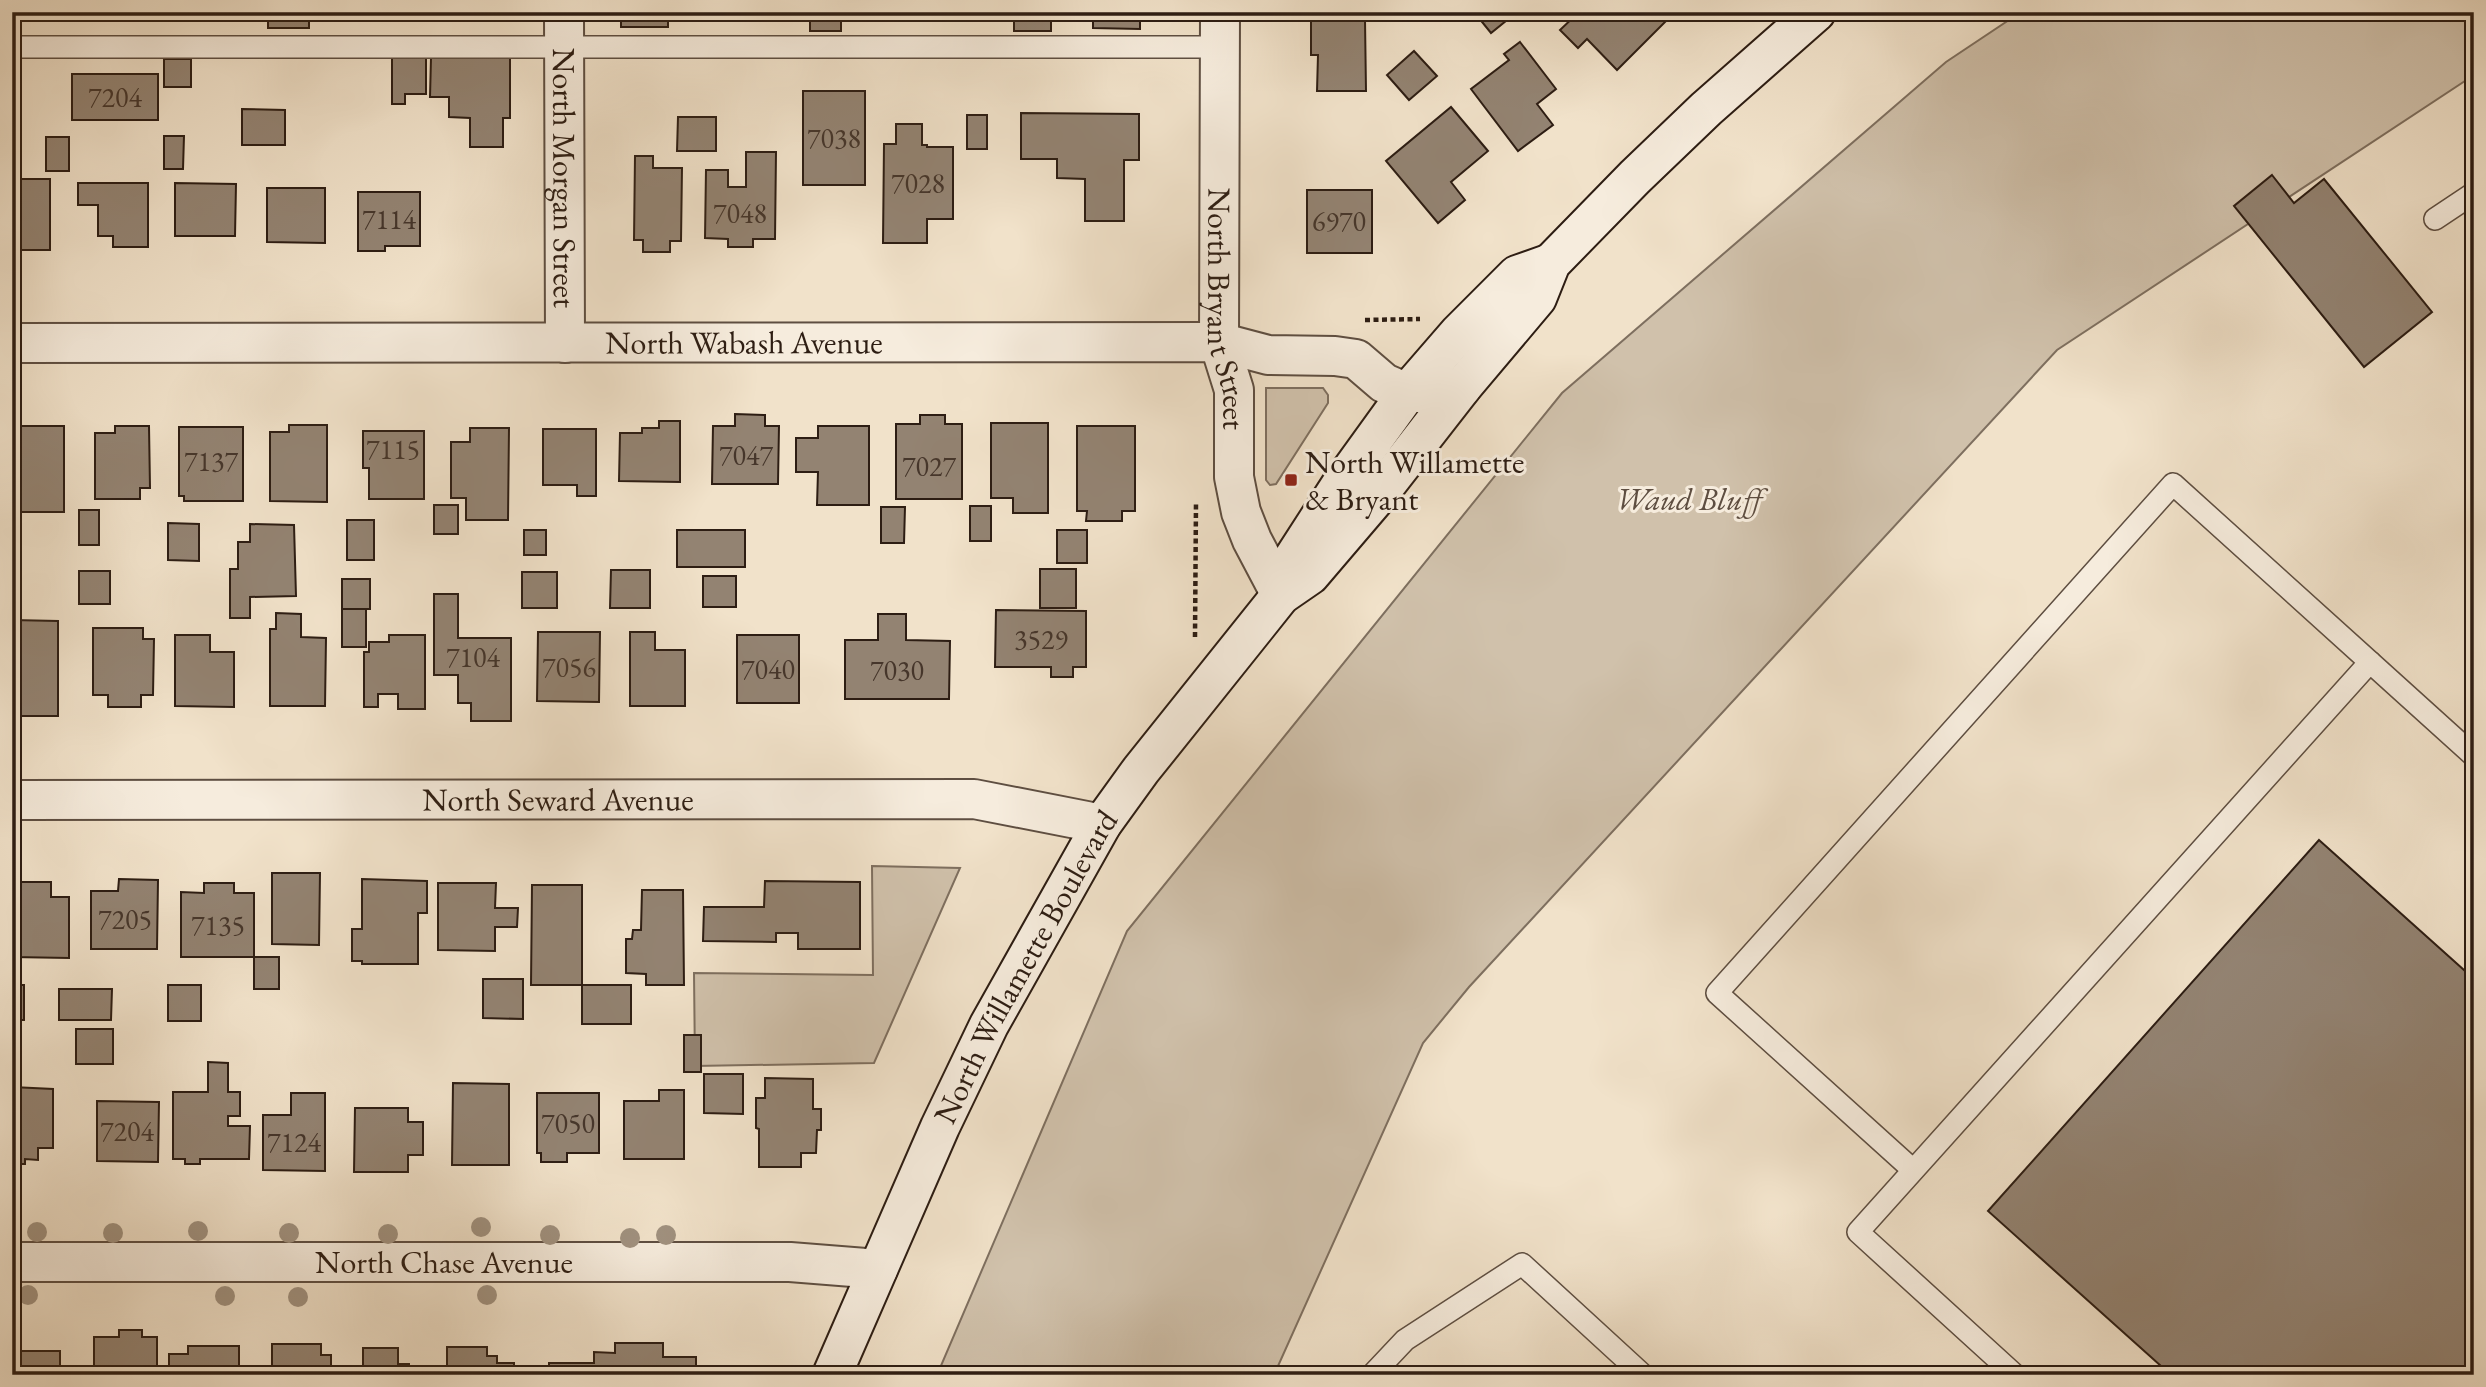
<svg xmlns="http://www.w3.org/2000/svg" width="2486" height="1387" viewBox="0 0 2486 1387" font-family="'EB Garamond',serif">
	<style>
		.green { fill: #d0c1ab; stroke: #7e6f5f; stroke-width: 2 }
		.building { fill: #938372; stroke: #2d1d13; stroke-width: 2 }
		.lines { fill: none; stroke-linecap: round; stroke-linejoin: round }
		.lane-casing { stroke: #5e4e41; stroke-width: 24 }
		.street-casing { stroke: #5e4e41; stroke-width: 42 }
		.secondary-casing { stroke: #2d1d13; stroke-width: 42 }
		.path { stroke: #2d1d13; stroke-width: 4.5; stroke-dasharray: 5 3.5; stroke-linecap: butt }
		.lane { stroke: #f6ecdd; stroke-width: 21 }
		.street { stroke: #f6ecdd; stroke-width: 38 }
		.secondary { stroke: #f6ecdd; stroke-width: 38 }
		.tree { fill: #a0917f }
		.poi-dot { fill: #8f2418; stroke: #f6ecdd; stroke-width: 2.5 }
		.labels { text-anchor: middle; stroke-width: 6; stroke-linejoin: round; paint-order: stroke }
		.number-label { font-size: 28px; fill: #46362b }
		.street-label { font-size: 32px; fill: #2d1d13; stroke: #f6ecdd }
		.poi-label { font-size: 32px; fill: #2d1d13; stroke: #f6ecdd; text-anchor: start }
		.park-label { font-size: 32px; font-style: italic; fill: #5e4e41; stroke: #f6ecdd }
	</style>
	<rect width="100%" height="100%" fill="#f1e2ca"/>
	<filter id="stains"><feTurbulence type="fractalNoise" baseFrequency=".00286" numOctaves="4"/><feColorMatrix values="0 0 0 0 .2 0 0 0 0 .09 0 0 0 0 .02 0 0 0 .5 -.17"/></filter>
	<radialGradient id="worn" r=".72"><stop offset=".6" stop-color="#630" stop-opacity="0"/><stop offset="1" stop-color="#630" stop-opacity=".3"/></radialGradient>
	<!-- green -->
	<g class="green">
		<polygon points="2021,12 2474,12 2474,75 2057,350 1469,987 1423,1043 1274,1375 937,1375 1127,931 1562,393 1946,62"/>
		<polygon points="1266,388 1323,388 1328,395 1328,403 1276,484 1270,485 1266,480"/>
		<polygon points="872,866 960,868 874,1063 695,1066 694,973 873,975"/>
	</g>
	<!-- building -->
	<g class="building">
		<rect x="106" y="12" width="27" height="8"/>
		<rect x="268" y="12" width="41" height="16"/>
		<rect x="430" y="12" width="32" height="4"/>
		<rect x="621" y="12" width="47" height="15"/>
		<rect x="810" y="12" width="31" height="19"/>
		<rect x="1014" y="12" width="37" height="19"/>
		<polygon points="1093,12 1140,12 1140,29 1093,28"/>
		<polygon points="1474,12 1517,12 1491,33"/>
		<polygon points="1579,12 1657,12 1666,21 1617,70 1587,39 1578,48 1560,30"/>
		<polygon points="1311,20 1365,20 1366,91 1317,91 1318,55 1311,55"/>
		<polygon points="1520,42 1556,89 1537,104 1553,125 1518,151 1471,89 1509,60 1504,54"/>
		<polygon points="1414,51 1437,76 1409,100 1387,75"/>
		<polygon points="392,56 426,56 426,94 405,94 405,104 392,104"/>
		<polygon points="431,58 510,58 510,118 503,118 503,147 470,147 470,118 449,117 449,97 430,97"/>
		<rect x="164" y="59" width="27" height="28"/>
		<rect x="72" y="74" width="86" height="46"/>
		<rect x="803" y="91" width="62" height="94"/>
		<polygon points="1451,107 1488,151 1451,182 1465,200 1438,223 1386,161"/>
		<polygon points="242,109 285,110 285,145 242,145"/>
		<polygon points="1021,113 1139,114 1139,160 1124,160 1124,221 1085,221 1085,179 1057,178 1057,159 1021,159"/>
		<rect x="967" y="115" width="20" height="34"/>
		<polygon points="678,117 716,117 716,151 677,151"/>
		<polygon points="896,124 922,124 922,145 927,145 927,147 953,147 953,219 927,219 927,243 883,243 884,144 896,144"/>
		<polygon points="164,136 184,136 183,169 164,169"/>
		<rect x="46" y="137" width="23" height="34"/>
		<polygon points="746,152 776,152 775,239 753,239 753,247 728,247 728,239 705,238 706,170 728,170 728,187 746,187"/>
		<polygon points="635,156 653,156 653,168 682,168 681,241 670,241 670,252 643,252 643,240 634,240"/>
		<polygon points="2272,175 2294,203 2324,179 2432,312 2364,367 2234,206"/>
		<rect x="12" y="179" width="38" height="71"/>
		<polygon points="78,183 148,183 148,247 113,247 113,236 98,236 98,205 78,205"/>
		<polygon points="175,183 236,184 235,236 175,236"/>
		<polygon points="267,188 325,188 325,243 267,242"/>
		<rect x="1307" y="190" width="65" height="63"/>
		<polygon points="358,192 420,192 420,246 385,246 385,251 358,251"/>
		<polygon points="735,414 765,415 765,426 779,426 778,484 712,484 713,426 735,426"/>
		<polygon points="920,415 945,415 945,424 962,424 962,499 896,499 896,424 920,424"/>
		<polygon points="659,421 680,421 680,482 619,481 620,433 642,433 642,428 659,428"/>
		<polygon points="991,423 1048,423 1048,513 1013,513 1013,498 991,498"/>
		<polygon points="289,425 327,425 327,502 270,501 270,432 289,432"/>
		<rect x="12" y="426" width="52" height="86"/>
		<polygon points="115,426 149,426 150,488 140,488 140,499 95,499 95,433 115,433"/>
		<polygon points="818,426 869,426 869,505 817,505 818,472 796,472 796,438 818,438"/>
		<polygon points="1077,426 1135,426 1135,511 1122,511 1122,521 1086,521 1087,511 1077,511"/>
		<polygon points="179,427 243,427 243,501 184,501 184,496 179,496"/>
		<polygon points="470,428 509,428 508,520 466,520 466,498 451,498 451,442 470,442"/>
		<polygon points="543,429 596,429 596,496 577,496 577,485 543,485"/>
		<polygon points="363,431 424,431 424,499 369,499 369,468 363,468"/>
		<rect x="434" y="505" width="24" height="29"/>
		<rect x="970" y="506" width="21" height="35"/>
		<polygon points="881,507 905,507 904,543 881,543"/>
		<rect x="79" y="510" width="20" height="35"/>
		<rect x="347" y="520" width="27" height="40"/>
		<polygon points="168,523 199,524 199,561 168,560"/>
		<polygon points="250,524 294,525 296,596 250,597 250,618 230,618 230,569 238,569 238,542 250,542"/>
		<rect x="524" y="530" width="22" height="25"/>
		<rect x="677" y="530" width="68" height="37"/>
		<rect x="1057" y="530" width="30" height="33"/>
		<rect x="1040" y="569" width="36" height="39"/>
		<polygon points="611,570 650,570 650,608 610,608"/>
		<rect x="79" y="571" width="31" height="33"/>
		<rect x="522" y="572" width="35" height="36"/>
		<rect x="703" y="576" width="33" height="31"/>
		<rect x="342" y="579" width="28" height="30"/>
		<polygon points="434,594 458,594 458,638 511,638 511,721 471,721 471,703 458,703 458,675 434,675"/>
		<rect x="342" y="609" width="24" height="38"/>
		<polygon points="996,610 1086,611 1086,667 1073,667 1073,677 1051,677 1051,667 995,667"/>
		<polygon points="276,613 301,614 301,637 326,638 325,706 270,706 270,629 276,629"/>
		<polygon points="878,614 906,614 906,640 950,641 949,699 845,699 845,640 878,640"/>
		<polygon points="12,620 58,621 58,716 18,716 18,708 12,708"/>
		<polygon points="93,628 143,628 143,639 154,639 153,695 141,695 141,707 108,707 108,695 93,695"/>
		<polygon points="538,632 600,632 599,702 537,701"/>
		<polygon points="630,632 655,632 655,650 685,650 685,706 630,706"/>
		<polygon points="175,635 210,635 210,652 234,652 234,707 175,706"/>
		<polygon points="389,635 425,635 425,709 398,709 398,694 378,694 378,707 364,707 364,652 369,652 369,642 389,642"/>
		<rect x="737" y="635" width="62" height="68"/>
		<polygon points="2319,840 2474,979 2474,1375 2171,1375 1988,1211"/>
		<polygon points="272,873 320,873 319,945 272,944"/>
		<polygon points="119,879 158,880 157,949 91,949 91,891 118,891"/>
		<polygon points="362,879 427,881 427,913 418,913 418,964 362,964 362,961 352,961 352,929 362,929"/>
		<polygon points="765,881 860,882 860,949 798,949 798,933 776,933 776,942 703,941 704,907 764,907"/>
		<polygon points="19,882 51,882 51,897 69,897 69,958 12,957 12,897 19,897"/>
		<polygon points="204,883 234,883 234,893 254,893 254,957 181,957 181,892 204,893"/>
		<polygon points="438,883 496,883 495,908 518,908 517,927 495,927 495,951 438,950"/>
		<polygon points="532,885 582,885 582,985 531,985"/>
		<polygon points="642,890 683,890 684,985 646,985 646,974 626,973 626,939 632,939 633,930 641,930"/>
		<rect x="254" y="957" width="25" height="32"/>
		<polygon points="483,979 523,979 523,1019 483,1018"/>
		<rect x="12" y="985" width="12" height="35"/>
		<rect x="168" y="985" width="33" height="36"/>
		<rect x="582" y="985" width="49" height="39"/>
		<polygon points="59,989 112,989 111,1020 59,1020"/>
		<rect x="76" y="1029" width="37" height="35"/>
		<rect x="684" y="1035" width="17" height="37"/>
		<polygon points="208,1062 228,1063 228,1092 240,1092 240,1116 228,1116 228,1126 250,1126 249,1159 200,1159 200,1164 185,1164 185,1159 173,1159 173,1092 208,1092"/>
		<polygon points="704,1074 743,1074 743,1114 704,1113"/>
		<polygon points="765,1078 813,1079 813,1109 821,1109 821,1130 817,1130 816,1153 801,1153 801,1167 759,1167 759,1129 756,1128 756,1098 765,1098"/>
		<polygon points="453,1083 509,1084 509,1165 452,1165"/>
		<polygon points="12,1087 53,1089 53,1148 38,1148 38,1160 25,1159 25,1164 12,1164"/>
		<polygon points="659,1090 684,1090 684,1159 624,1159 624,1101 659,1101"/>
		<polygon points="291,1093 325,1093 325,1171 263,1170 263,1115 291,1115"/>
		<polygon points="537,1093 599,1093 599,1153 567,1153 567,1162 541,1162 541,1153 537,1153"/>
		<polygon points="97,1101 159,1102 158,1162 97,1161"/>
		<polygon points="355,1108 408,1108 408,1122 423,1122 423,1155 408,1155 408,1172 354,1172"/>
		<polygon points="119,1330 142,1330 142,1337 157,1337 157,1375 94,1375 94,1337 119,1337"/>
		<polygon points="615,1343 663,1343 663,1357 696,1357 696,1375 549,1375 549,1363 594,1363 594,1352 615,1353"/>
		<polygon points="272,1344 321,1344 321,1355 331,1355 331,1375 272,1375"/>
		<polygon points="188,1346 239,1346 239,1375 169,1375 169,1354 188,1354"/>
		<polygon points="447,1347 487,1347 487,1356 497,1356 497,1363 514,1363 514,1375 447,1375"/>
		<polygon points="363,1348 398,1348 398,1364 409,1364 409,1375 363,1375"/>
		<rect x="12" y="1351" width="48" height="24"/>
	</g>
	<g class="lines">
		<defs>
			<g id="lane">
				<polyline points="12,47 1220,47"/>
				<polyline points="2435,219 2474,193"/>
				<polyline points="1913,1170 1717,993 2173,484 2370,662"/>
				<polyline points="1372,1375 1405,1340 1522,1264 1643,1375"/>
				<polyline points="2015,1375 1858,1232 2370,662 2474,756"/>
			</g>
			<g id="street">
				<path id="s1" d="M564,12L565,343"/>
				<path id="s2" d="M1220,12L1219,342L1234,390V477L1241,512L1252,540L1281,595"/>
				<path id="s3" d="M12,343L1219,342L1268,355L1335,356L1356,359L1384,383L1407,393H1420L1462,387"/>
				<path id="s4" d="M12,800L974,799L1102,824"/>
				<path id="s5" d="M12,1262H790L878,1269"/>
			</g>
			<g id="secondary">
				<polyline points="1283,587 1291,562 1342,483 1407,393 1459,333 1517,275 1551,263"/>
				<path id="s6" d="M832,1375L940,1127L989,1025L1102,824L1141,770L1281,595L1310,575L1374,500L1462,387L1537,298L1551,263L1635,177L1706,109L1816,12"/>
			</g>
		</defs>
		<!-- lane casing -->
		<use href="#lane" class="lane-casing"/>
		<!-- street casing -->
		<use href="#street" class="street-casing"/>
		<!-- secondary casing -->
		<use href="#secondary" class="secondary-casing"/>
		<!-- path -->
		<g class="path">
			<polyline points="1365,320 1420,319"/>
			<polyline points="1195,637 1196,502"/>
		</g>
		<!-- lane -->
		<use href="#lane" class="lane"/>
		<!-- street -->
		<use href="#street" class="street"/>
		<!-- secondary -->
		<use href="#secondary" class="secondary"/>
	</g>
	<!-- trees -->
	<g class="tree">
		<circle cx="481" cy="1227" r="10"/>
		<circle cx="198" cy="1231" r="10"/>
		<circle cx="37" cy="1232" r="10"/>
		<circle cx="113" cy="1233" r="10"/>
		<circle cx="289" cy="1233" r="10"/>
		<circle cx="388" cy="1234" r="10"/>
		<circle cx="550" cy="1235" r="10"/>
		<circle cx="666" cy="1235" r="10"/>
		<circle cx="630" cy="1238" r="10"/>
		<circle cx="28" cy="1295" r="10"/>
		<circle cx="487" cy="1295" r="10"/>
		<circle cx="225" cy="1296" r="10"/>
		<circle cx="298" cy="1297" r="10"/>
	</g>
	<!-- markers -->
	<rect class="poi-dot" x="1284" y="473" width="14" height="14" rx="3.5"/>
	<g class="labels">
		<!-- number labels -->
		<g class="number-label">
			<text x="115" y="107">7204</text>
			<text x="834" y="148">7038</text>
			<text x="918" y="193">7028</text>
			<text x="740" y="223">7048</text>
			<text x="389" y="229">7114</text>
			<text x="1339" y="231">6970</text>
			<text x="393" y="459">7115</text>
			<text x="746" y="465">7047</text>
			<text x="211" y="471">7137</text>
			<text x="929" y="476">7027</text>
			<text x="1041" y="649">3529</text>
			<text x="473" y="667">7104</text>
			<text x="569" y="677">7056</text>
			<text x="768" y="679">7040</text>
			<text x="897" y="680">7030</text>
			<text x="125" y="929">7205</text>
			<text x="218" y="935">7135</text>
			<text x="568" y="1133">7050</text>
			<text x="127" y="1141">7204</text>
			<text x="294" y="1152">7124</text>
		</g>
		<!-- street labels -->
		<g class="street-label">
			<text dy="11" stroke="none"><textPath href="#s1" startOffset="166">North Morgan Street</textPath></text>
			<text dy="11" stroke="none"><textPath href="#s2" startOffset="298">North Bryant Street</textPath></text>
			<text dy="11" stroke="none"><textPath href="#s3" startOffset="732">North Wabash Avenue</textPath></text>
			<text dy="11" stroke="none"><textPath href="#s4" startOffset="546">North Seward Avenue</textPath></text>
			<text dy="11" stroke="none"><textPath href="#s6" startOffset="452">North Willamette Boulevard</textPath></text>
			<text dy="11" stroke="none"><textPath href="#s5" startOffset="432">North Chase Avenue</textPath></text>
		</g>
		<!-- poi labels -->
		<g class="poi-label">
			<text x="1305" y="473">North Willamette<tspan x="1305" dy="37">&amp; Bryant</tspan></text>
		</g>
		<!-- park labels -->
		<g class="park-label">
			<text x="1689" y="510">Waud Bluff</text>
		</g>
	</g>
	<!-- margin -->
	<rect width="2486" height="1387" fill="none" stroke="#f1e2ca" stroke-width="42"/>
	<rect x="14" y="14" width="2458" height="1359" fill="none" stroke="#2d1d13" stroke-width="3.5"/>
	<rect x="21" y="21" width="2444" height="1345" fill="none" stroke="#2d1d13" stroke-width="2"/>
	<rect width="100%" height="100%" filter="url(#stains)"/>
	<rect width="100%" height="100%" fill="url(#worn)"/>
</svg>
